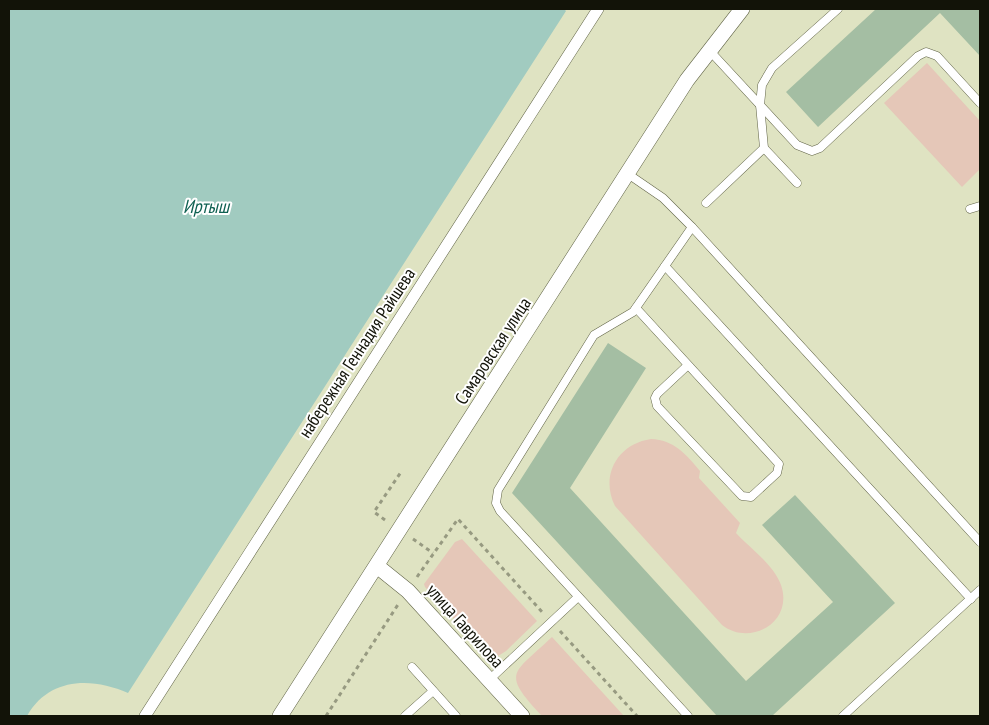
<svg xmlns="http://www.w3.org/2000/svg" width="989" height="725" viewBox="0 0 989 725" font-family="'PT Sans Narrow',sans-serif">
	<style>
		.green { fill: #e5c7b8 }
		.water { fill: #a1cbc0 }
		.building { fill: #a4bea3 }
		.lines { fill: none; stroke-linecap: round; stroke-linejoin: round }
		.service-casing { stroke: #626548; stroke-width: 9 }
		.pedestrian-casing { stroke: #626548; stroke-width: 12 }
		.minor-casing { stroke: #626548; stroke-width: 16 }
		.path { stroke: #979a81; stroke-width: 3; stroke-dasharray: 4 4; stroke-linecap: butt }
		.service { stroke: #fff; stroke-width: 8 }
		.pedestrian { stroke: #fff; stroke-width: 11 }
		.minor { stroke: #fff; stroke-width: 15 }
		.labels { text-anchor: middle; stroke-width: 4; stroke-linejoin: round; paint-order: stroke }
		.street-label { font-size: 18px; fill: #121308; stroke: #fff }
		.water-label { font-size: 19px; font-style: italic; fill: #106152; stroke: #fff }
	</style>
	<rect width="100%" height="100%" fill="#dfe3c2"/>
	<!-- green -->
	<g class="green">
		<polygon points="927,63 980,121 980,169 962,187 884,103"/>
		<path d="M651,439C674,440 686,454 700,471L699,478L740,523L736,533C750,548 774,565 781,585C794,622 750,647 722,625L615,506C600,476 617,444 651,439Z"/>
		<polygon points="462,539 537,621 506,651 498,656 485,653 425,587 424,584 455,542"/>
		<path d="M552,637L624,716H542C501,672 512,675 552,637Z"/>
	</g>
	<!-- water -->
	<path class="water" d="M9,9H564L566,11L128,693C92,677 49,677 27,716H9Z"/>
	<!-- building -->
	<g class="building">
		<polygon points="876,9 980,9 980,56 940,13 818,127 786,92"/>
		<polygon points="608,343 646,368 570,488 746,681 833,602 762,525 795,495 895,603 772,716 717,716 512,493"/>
	</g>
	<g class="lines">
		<defs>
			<g id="service">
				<polyline points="709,50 797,145 812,151 820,148 918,56 926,52 937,56 980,103"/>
				<polyline points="628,174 663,198 692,227 980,542"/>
				<polyline points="797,183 764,148 760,105 762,85 772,68 838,9"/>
				<polyline points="706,203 764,148"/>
				<polyline points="970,209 980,206"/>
				<polyline points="665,266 971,599"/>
				<polyline points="636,308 779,464 777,473 751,497 742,496 657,406 655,398 657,394 688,365"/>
				<polyline points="412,667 456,716"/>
				<polyline points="489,680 578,597"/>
				<polyline points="405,716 433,691"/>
				<polyline points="688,716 500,511 496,503 498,490 594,335 633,312 692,227"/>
				<polyline points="843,716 980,590"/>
			</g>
			<polyline id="pedestrian" points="145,716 598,9"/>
			<g id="minor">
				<polyline points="377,566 408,591 522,716"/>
				<polyline points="280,716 687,80 742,9"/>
			</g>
		</defs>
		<!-- service casing -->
		<use href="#service" class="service-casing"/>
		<!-- pedestrian casing -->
		<use href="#pedestrian" class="pedestrian-casing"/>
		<!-- minor casing -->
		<use href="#minor" class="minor-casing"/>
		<!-- path -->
		<g class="path">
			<polyline points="385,520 374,512 401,472"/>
			<polyline points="413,539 433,553"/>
			<polyline points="417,577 458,519 544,614"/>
			<polyline points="560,631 637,716"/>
			<polyline points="326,716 399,603"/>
		</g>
		<!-- service -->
		<use href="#service" class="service"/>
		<!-- pedestrian -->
		<use href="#pedestrian" class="pedestrian"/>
		<!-- minor -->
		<use href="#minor" class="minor"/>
	</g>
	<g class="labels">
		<!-- street labels -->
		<g class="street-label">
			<text transform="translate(493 351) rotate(-57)" y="6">Самаровская улица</text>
			<text transform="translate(357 353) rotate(-57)" y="6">набережная Геннадия Райшева</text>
			<text transform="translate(465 626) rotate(48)" y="6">улица Гаврилова</text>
		</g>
		<!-- water labels -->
		<g class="water-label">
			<text x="206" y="213">Иртыш</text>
		</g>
	</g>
	<!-- border -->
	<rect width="989" height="725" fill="none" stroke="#121308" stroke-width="20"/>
</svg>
